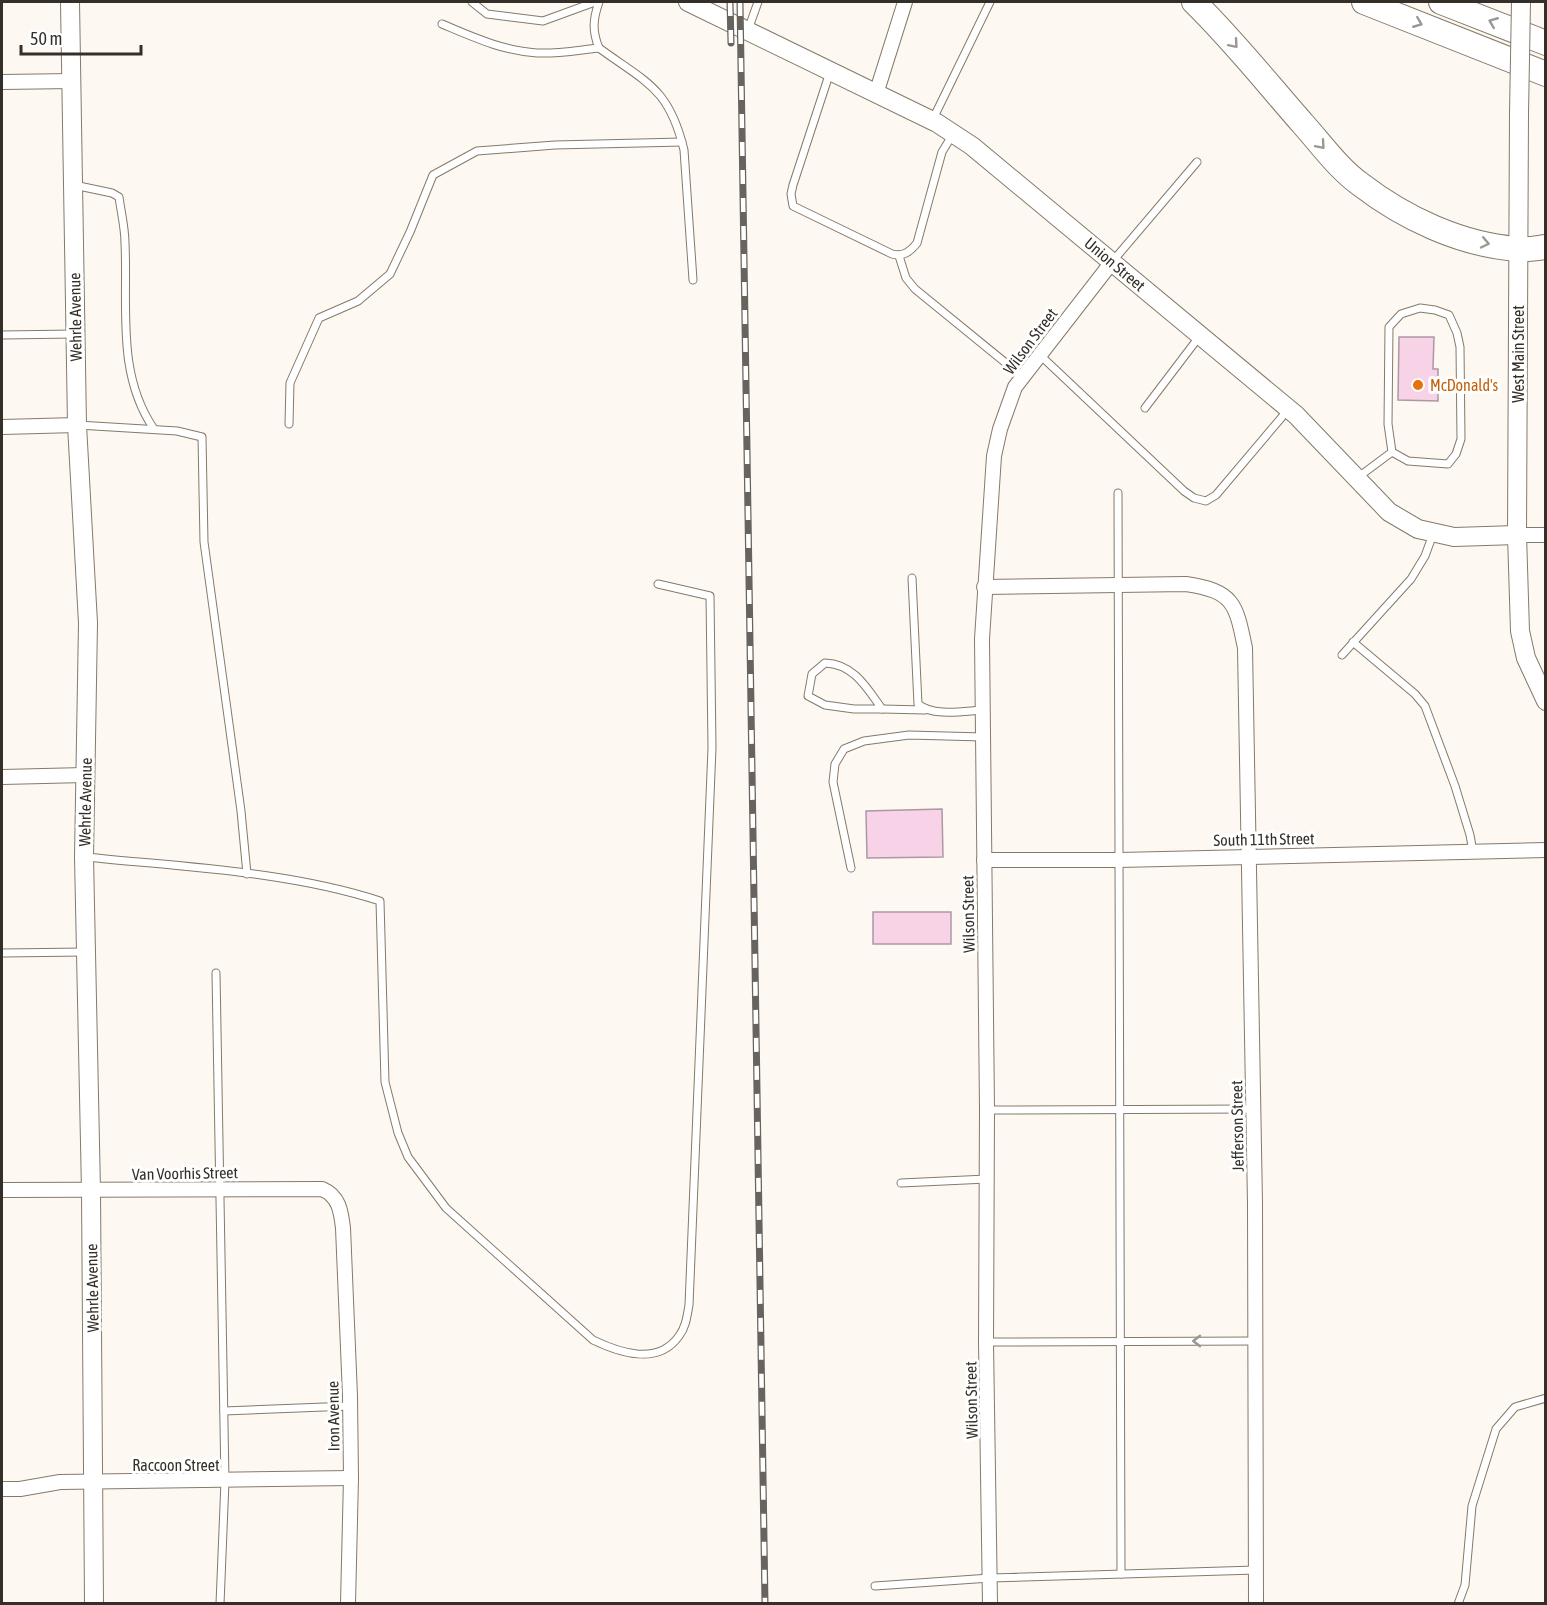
<svg xmlns="http://www.w3.org/2000/svg" width="1547" height="1605" viewBox="0 0 1547 1605" font-family="'Asap Condensed',sans-serif">
	<style>
		.building { fill: #f8d2e6; stroke: #ac98a3; stroke-width: 1.5 }
		.lines { fill: none; stroke-linecap: round; stroke-linejoin: round }
		.lane-casing { stroke: #857a6a; stroke-width: 9 }
		.street-casing { stroke: #857a6a; stroke-width: 16 }
		.secondary-casing { stroke: #857a6a; stroke-width: 20 }
		.highway-casing { stroke: #857a6a; stroke-width: 26 }
		.lane { stroke: #fff; stroke-width: 7 }
		.street { stroke: #fff; stroke-width: 14 }
		.secondary { stroke: #fff; stroke-width: 18 }
		.highway { stroke: #fff; stroke-width: 24 }
		.rail-casing { stroke: #68635c; stroke-width: 7 }
		.rail { stroke: #fff; stroke-width: 4.5; stroke-dasharray: 14; stroke-linecap: butt }
		.secondary-bridge-casing { stroke: #857a6a; stroke-width: 20; stroke-linecap: butt }
		.secondary-bridge { stroke: #fff; stroke-width: 18 }
		.oneway { stroke: #9a9794 }
		.food-dot { fill: #e8710a; stroke: #fff; stroke-width: 2 }
		.labels { text-anchor: middle; stroke-width: 6; stroke-linejoin: round; paint-order: stroke }
		.street-label { font-size: 16px; fill: #342f28; stroke: #fff }
		.food-label { font-size: 16px; fill: #c56008; stroke: #fff; text-anchor: start }
	</style>
	<rect width="100%" height="100%" fill="#fdf8f1"/>
	<!-- building -->
	<g class="building">
		<polygon points="1399,337 1434,337 1433,369 1438,369 1438,401 1398,400"/>
		<polygon points="942,809 943,857 867,858 866,811"/>
		<rect x="873" y="912" width="78" height="32"/>
	</g>
	<g class="lines">
		<defs>
			<g id="lane">
				<polyline points="472,2 487,14 543,21 595,2"/>
				<path d="M442,24C473,37 503,51 537,53C557,54 579,50 599,48C647,83 669,88 684,150L693,280"/>
				<polyline points="748,30 758,2"/>
				<path d="M599,48C592,31 593,19 599,2"/>
				<path d="M830,72L793,185L791,194L793,206L892,254C903,257 910,252 917,243L942,152L953,134"/>
				<polyline points="933,119 990,2"/>
				<path d="M74,185L112,193L119,197C121,212 125,228 125,243C128,306 116,374 154,429"/>
				<polyline points="899,256 906,278 915,289 1023,377"/>
				<polyline points="1112,262 1197,162"/>
				<polygon points="1420,308 1435,310 1449,315 1457,333 1460,347 1461,439 1456,454 1448,464 1408,461 1392,452 1388,424 1389,327 1401,314"/>
				<polyline points="2,335 74,334"/>
				<polyline points="1040,355 1184,491 1194,498 1206,501 1216,495 1287,411"/>
				<polyline points="1145,408 1199,337"/>
				<polyline points="289,424 290,383 319,318 358,301 390,274 410,232 433,175 477,151 555,145 682,142"/>
				<polyline points="78,425 177,431 202,437 204,542 241,811 247,874"/>
				<polyline points="1357,478 1392,452"/>
				<polyline points="1118,493 1121,1574"/>
				<path d="M912,578L918,704C933,717 964,711 983,710"/>
				<polyline points="1353,642 1415,694 1425,706 1455,786 1470,835 1473,852"/>
				<polyline points="1342,655 1411,579 1425,556 1433,534"/>
				<path d="M825,663C854,664 867,688 882,709H854L825,705L808,696L812,674Z"/>
				<polyline points="882,709 925,710"/>
				<path d="M86,857C182,867 288,871 380,901L385,1082L398,1133L408,1157L446,1208L593,1340C620,1353 658,1366 679,1336C686,1327 687,1316 689,1305L712,748L710,596L658,584"/>
				<polyline points="851,868 833,782 835,764 844,749 864,741 909,735 983,737"/>
				<polyline points="2,953 85,952"/>
				<polyline points="216,973 225,1481 220,1604"/>
				<polyline points="987,1110 1253,1109"/>
				<polyline points="901,1183 987,1179"/>
				<polyline points="986,1342 1255,1341"/>
				<polyline points="224,1411 350,1406"/>
				<polyline points="875,1586 990,1578 1256,1570"/>
				<polyline points="1458,1604 1465,1585 1472,1506 1496,1429 1515,1407 1546,1398"/>
			</g>
			<g id="street">
				<polyline points="2,82 72,81"/>
				<polyline points="876,94 905,2"/>
				<polyline points="2,427 77,425"/>
				<polyline points="1517,535 1546,535"/>
				<path d="M984,587L1186,584C1234,591 1236,604 1245,648L1255,1203L1256,1604"/>
				<polyline points="2,777 85,775"/>
				<polyline points="984,860 1119,860 1546,850"/>
				<path d="M2,1190L322,1189C339,1196 341,1211 343,1228L350,1396L351,1478L348,1604"/>
				<polyline points="2,1489 20,1489 60,1482 351,1478"/>
				<polyline points="990,1604 986,1342 987,1110 982,639 994,456 1000,429 1015,387 1112,262"/>
			</g>
			<g id="secondary">
				<polyline points="70,2 77,425 88,623 84,857 91,1191 94,1604"/>
				<polyline points="688,2 937,123 972,146 1296,415 1389,512 1418,529 1454,537 1517,535"/>
				<polyline points="1519,113 1517,535 1520,631 1526,658 1546,701"/>
			</g>
			<g id="highway">
				<path d="M1194,2C1233,40 1267,83 1303,124C1321,144 1338,168 1360,184C1404,218 1461,245 1518,249C1527,250 1537,248 1546,247"/>
				<polyline points="1364,2 1546,74"/>
				<polyline points="1441,2 1546,43"/>
			</g>
		</defs>
		<!-- lane casing -->
		<use href="#lane" class="lane-casing"/>
		<!-- street casing -->
		<use href="#street" class="street-casing"/>
		<!-- secondary casing -->
		<use href="#secondary" class="secondary-casing"/>
		<!-- highway casing -->
		<use href="#highway" class="highway-casing"/>
		<!-- lane -->
		<use href="#lane" class="lane"/>
		<!-- street -->
		<use href="#street" class="street"/>
		<!-- secondary -->
		<use href="#secondary" class="secondary"/>
		<!-- highway -->
		<use href="#highway" class="highway"/>
		<defs>
			<g id="rail">
				<polyline points="730,2 731,43"/>
				<polyline points="740,2 765,1604"/>
			</g>
		</defs>
		<!-- rail casing -->
		<use href="#rail" class="rail-casing"/>
		<!-- rail -->
		<use href="#rail" class="rail"/>
		<defs>
			<polyline id="secondary-bridge" points="1519,113 1521,2"/>
		</defs>
		<!-- secondary-bridge casing -->
		<use href="#secondary-bridge" class="secondary-bridge-casing"/>
		<!-- secondary-bridge -->
		<use href="#secondary-bridge" class="secondary-bridge"/>
	</g>
	<!-- one-way arrows -->
	<defs><path id="oneway-chevron" d="M-2-3.5L2.5 0L-2 3.5" fill="none" stroke-width="1.6" stroke-linecap="round" stroke-linejoin="round" transform="scale(1.5)"/></defs>
	<g class="oneway">
		<use href="#oneway-chevron" transform="translate(1493 22) rotate(-158)"/>
		<use href="#oneway-chevron" transform="translate(1418 23) rotate(22)"/>
		<use href="#oneway-chevron" transform="translate(1234 44) rotate(49)"/>
		<use href="#oneway-chevron" transform="translate(1321 145) rotate(49)"/>
		<use href="#oneway-chevron" transform="translate(1485 243) rotate(12)"/>
		<use href="#oneway-chevron" transform="translate(1197 1341) rotate(180)"/>
	</g>
	<!-- markers -->
	<circle class="food-dot" cx="1418" cy="385" r="6"/>
	<g class="labels">
		<!-- street labels -->
		<g class="street-label">
			<text transform="translate(1115 264) rotate(40)" y="6">Union Street</text>
			<text transform="translate(75 317) rotate(-91)" y="6">Wehrle Avenue</text>
			<text transform="translate(1030 341) rotate(-53)" y="6">Wilson Street</text>
			<text transform="translate(1518 354) rotate(-90)" y="6">West Main Street</text>
			<text transform="translate(85 802) rotate(-89)" y="6">Wehrle Avenue</text>
			<text transform="translate(1264 839) rotate(-1)" y="6">South 11th Street</text>
			<text transform="translate(968 914) rotate(-91)" y="6">Wilson Street</text>
			<text transform="translate(1237 1126) rotate(-91)" y="6">Jefferson Street</text>
			<text transform="translate(185 1173) rotate(-1)" y="6">Van Voorhis Street</text>
			<text transform="translate(92 1288) rotate(-91)" y="6">Wehrle Avenue</text>
			<text transform="translate(971 1400) rotate(-91)" y="6">Wilson Street</text>
			<text transform="translate(333 1416) rotate(-91)" y="6">Iron Avenue</text>
			<text x="176" y="1471">Raccoon Street</text>
		</g>
		<!-- food labels -->
		<g class="food-label">
			<text x="1430" y="391">McDonald's</text>
		</g>
	</g>
	<!-- border -->
	<rect width="1547" height="1605" fill="none" stroke="#342f28" stroke-width="6"/>
	<!-- scale -->
	<path d="M21 45v9h120v-9" fill="none" stroke="#342f28" stroke-width="3"/>
	<text x="30" y="45" font-size="18" fill="#342f28" stroke="#ffffff" stroke-width="4.5" paint-order="stroke">50 m</text>
</svg>
